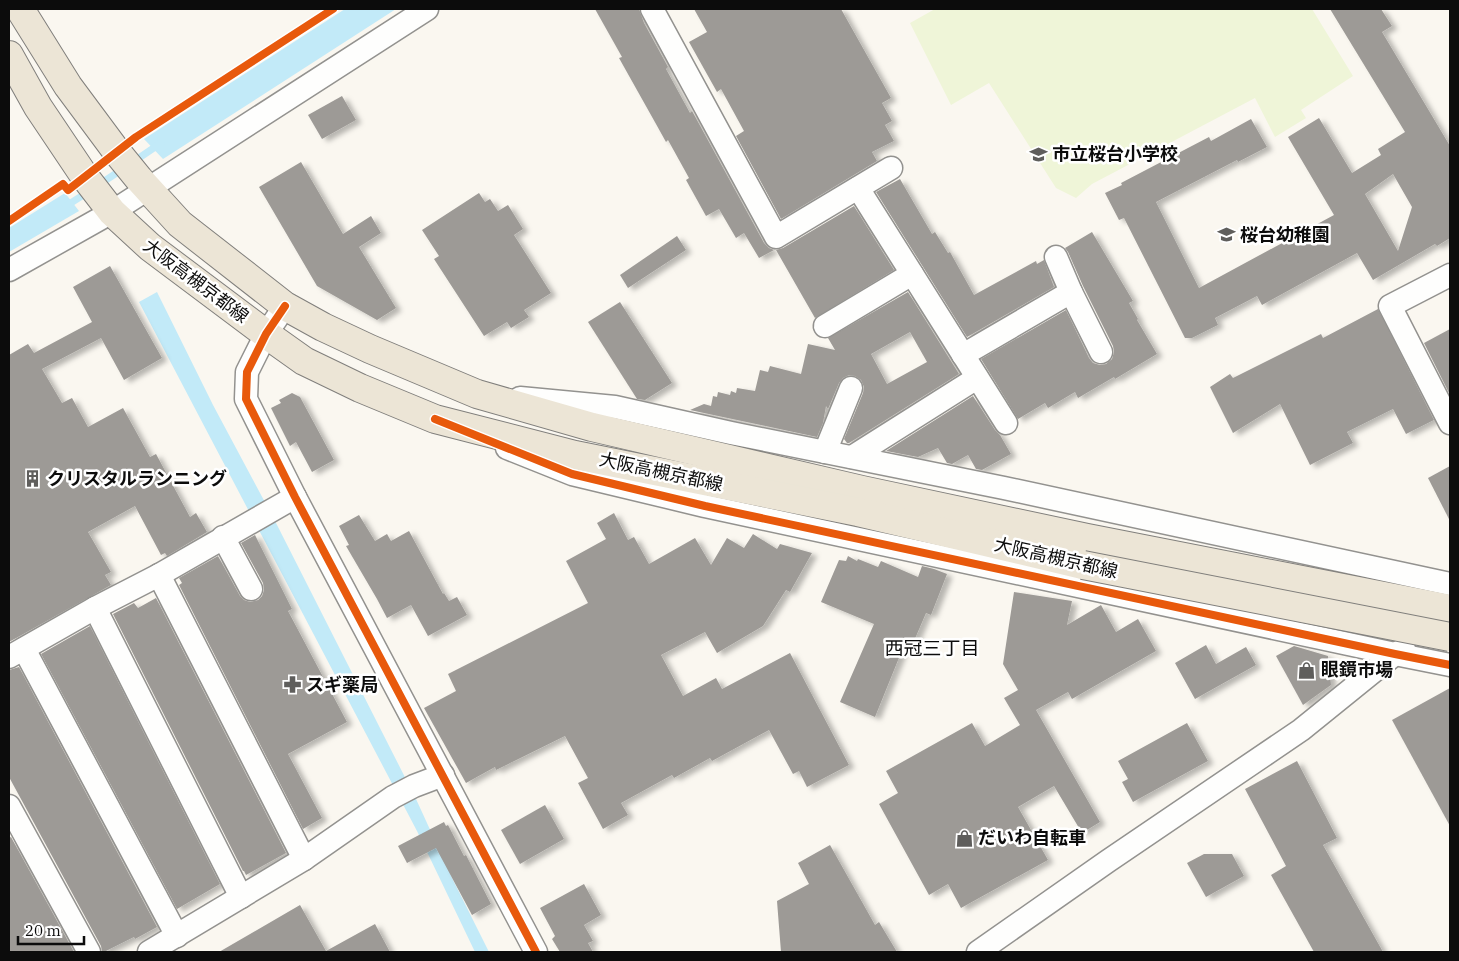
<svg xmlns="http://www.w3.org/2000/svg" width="1459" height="961" viewBox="0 0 1459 961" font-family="'IBM Plex Serif','Noto Sans JP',serif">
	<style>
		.pitch { fill: #eff5d8 }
		.water { fill: #c2eaf8 }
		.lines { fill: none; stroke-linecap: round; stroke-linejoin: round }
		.stream { stroke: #c2eaf8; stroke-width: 7 }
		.building { fill: #9d9a96; fill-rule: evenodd; filter: url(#shadow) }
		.minor-casing { stroke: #93928f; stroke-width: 25 }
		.major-casing { stroke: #807f7c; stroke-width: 30 }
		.minor { stroke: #fefefd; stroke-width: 22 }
		.major { stroke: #ece5d6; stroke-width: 28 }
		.major-bridge-casing { stroke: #807f7c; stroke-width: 30; stroke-linecap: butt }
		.major-bridge { stroke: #ece5d6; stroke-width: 28 }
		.cycleway-casing { stroke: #fff; stroke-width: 11 }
		.cycleway { stroke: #e8590c; stroke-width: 8 }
		.labels { text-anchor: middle; stroke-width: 5; stroke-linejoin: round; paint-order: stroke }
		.poi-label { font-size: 18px; font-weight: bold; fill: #0c0c0c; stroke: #fff; text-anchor: start }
		.street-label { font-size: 18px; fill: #0c0c0c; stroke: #fff }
		.neighbourhood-label { font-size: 19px; fill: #0c0c0c; stroke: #fff }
	</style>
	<defs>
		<filter id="shadow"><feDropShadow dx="5.5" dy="3" stdDeviation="2.5" flood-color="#0004"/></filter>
	</defs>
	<rect width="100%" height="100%" fill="#faf7f0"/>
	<!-- pitch -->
	<polygon class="pitch" points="935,9 1312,9 1353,76 1301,110 1306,118 1275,137 1255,98 1092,184 1076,198 1056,188 989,83 951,105 910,23"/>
	<!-- water -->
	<g class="water">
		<polygon points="345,9 396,9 163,159 144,139"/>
		<polygon points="65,193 79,211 9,252 9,228"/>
		<polygon points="157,292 213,405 275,521 416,799 454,882 489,952 475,952 417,831 139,302"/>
	</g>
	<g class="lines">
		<!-- stream -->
		<g class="stream">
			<polyline points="133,162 161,143"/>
			<polyline points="97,186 124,168"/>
			<polyline points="66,206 88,192"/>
		</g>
	</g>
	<!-- building -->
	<g class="building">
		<polygon points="595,9 639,9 644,23 668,67 666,69 690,113 692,111 764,243 769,248 774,250 759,258 744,233 736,238 719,209 706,216 686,180 689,178 668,140 666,142 656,124 619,58 622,57"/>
		<polygon points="694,9 841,9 891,98 882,103 892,121 885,125 894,141 872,152 877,161 781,219 736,136 744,131 721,89 717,92 689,42 707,32"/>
		<path d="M1330,9H1381L1392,26L1382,32L1450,146V238L1437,246L1435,244L1373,280L1357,253L1262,305L1257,296L1215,318L1218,325L1192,338H1185L1124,218L1119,220L1105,193L1122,185L1121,183L1209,137L1211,141L1251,119L1267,147L1238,162L1237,160L1156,202L1199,288L1334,215L1288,137L1319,118L1352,173L1381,155L1378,149L1405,132ZM1393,174L1412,207L1398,251L1365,194Z"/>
		<polygon points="342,96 356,120 322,139 308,115"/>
		<polygon points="301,162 343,234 371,216 381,233 359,247 396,308 377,320 317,286 259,187"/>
		<polygon points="900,179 932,234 935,232 948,253 950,252 974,295 1036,261 1037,264 1044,260 1054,287 967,337 876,192"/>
		<polygon points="479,193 485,202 490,199 498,211 508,205 523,229 514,235 551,293 524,310 529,317 511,328 507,322 484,336 434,259 439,256 422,230"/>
		<polygon points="854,206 894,270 815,318 776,250 783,248"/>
		<polygon points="1092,232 1133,301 1129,303 1138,319 1137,320 1157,354 1115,379 1114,377 1078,398 1075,392 1048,408 1045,403 1018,419 981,359 1066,310 1089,358 1093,363 1100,365 1106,364 1112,359 1114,352 1113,346 1083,286 1068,252 1065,248"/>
		<polygon points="677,236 686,250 628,288 620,275"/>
		<polygon points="110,266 162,358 124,380 101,338 42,369 62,403 72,398 88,427 123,408 150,457 156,454 190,517 196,513 207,532 167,556 165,553 161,555 135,506 88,532 111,572 105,575 111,585 9,642 9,355 28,344 34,353 92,322 73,287"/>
		<path d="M908,292L959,374L849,443H847L844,439L863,393L864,387L861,380L855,376L849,375L843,378L839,383L828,409L826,406L823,423L817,437L690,410L704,404L711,406L713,396L717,397L718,392L730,395L731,391L736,393L737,388L755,391L760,370L768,372L770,366L801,374L808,344L835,350L828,338ZM910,332L927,362L887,384L871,354Z"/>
		<polygon points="620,302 672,383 645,400 637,399 588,322"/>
		<polygon points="1378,309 1434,420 1406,434 1393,409 1347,432 1353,443 1310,465 1280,404 1233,433 1210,387 1230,374 1233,378 1321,334 1323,338"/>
		<polygon points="1450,329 1450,395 1424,343"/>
		<polygon points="292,393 300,397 334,460 312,472 296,442 290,446 271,408 281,403 279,400"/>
		<polygon points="973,396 995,430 1000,435 1011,454 982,470 976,469 968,455 952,464 947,463 938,448 918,457 886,451"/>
		<polygon points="1450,466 1450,521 1428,478"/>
		<polygon points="614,513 628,540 634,537 649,564 695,538 711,565 727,538 744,548 753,534 777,549 780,544 812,553 790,592 786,590 763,626 717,653 705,632 661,655 683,696 716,678 722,689 790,653 849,765 807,787 799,771 793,774 769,730 712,761 710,758 674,778 672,775 621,803 628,815 603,829 578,783 588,778 565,736 496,770 495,767 466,783 424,708 456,691 448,674 588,603 566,561 606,539 597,523"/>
		<polygon points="359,515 375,541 387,534 391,541 409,531 443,594 444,593 449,601 457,597 467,615 428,636 411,605 387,618 377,599 346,546 349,545 339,526"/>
		<polygon points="255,535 292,609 288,611 347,722 288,754 322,818 303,829 179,585 182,583 179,578 218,556 240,596 244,600 250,602 258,600 262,596 264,590 263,583 241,543"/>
		<polygon points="848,556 857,561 858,559 878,567 881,561 918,577 922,566 934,569 947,574 931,615 926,613 914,641 907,638 875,717 840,702 874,624 821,602 839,560 846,561"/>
		<polygon points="1014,592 1072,601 1067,625 1101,605 1116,632 1138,619 1156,651 1072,699 1068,692 1036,710 1100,822 1082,833 1054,786 1018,807 1048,860 961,908 948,884 929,895 879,804 898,793 886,771 972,723 985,746 1020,725 1004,698 1018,690 1003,664"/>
		<polygon points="156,598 286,853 246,875 244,871 243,871 113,614 134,603 138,608"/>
		<polygon points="90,626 220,884 177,909 41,654"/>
		<polygon points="1206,645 1216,664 1246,647 1256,665 1195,699 1175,663"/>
		<polygon points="1294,646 1328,656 1331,685 1303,705 1276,656"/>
		<polygon points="19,667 157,927 135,939 134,937 104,952 102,952 101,946 9,777 9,670"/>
		<polygon points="1450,688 1450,826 1392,720"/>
		<polygon points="1187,723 1208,761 1133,802 1122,782 1128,779 1118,761"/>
		<polygon points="1297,761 1337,838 1323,845 1383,952 1314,952 1271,875 1286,866 1245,789"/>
		<polygon points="545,805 564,839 520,864 501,830"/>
		<polygon points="444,822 446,826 448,825 464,856 466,855 491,904 472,915 436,848 407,863 398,846"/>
		<polygon points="11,837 74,952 9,952 9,838"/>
		<polygon points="830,845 875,925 879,922 897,952 781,952 777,901 809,884 798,863"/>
		<polygon points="1204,854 1232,854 1244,876 1206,897 1187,863"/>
		<polygon points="584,884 601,915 584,925 593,941 588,943 593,952 560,952 552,939 555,936 540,908"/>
		<polygon points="300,905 326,951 375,924 390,952 219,952"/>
	</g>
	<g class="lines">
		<defs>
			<g id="minor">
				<polyline points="652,9 776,237 891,168"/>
				<polyline points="858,188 1006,423"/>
				<polyline points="1056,257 1071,292 1101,352"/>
				<polyline points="9,270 112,212 427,9"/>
				<polyline points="1450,275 1390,306 1450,423"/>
				<polyline points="285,306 266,334 247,372 246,399 295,497 536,952"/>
				<polyline points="825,326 912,274"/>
				<polyline points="963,355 1071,292"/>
				<polyline points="520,398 615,407 731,433 1004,488 1450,584"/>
				<polyline points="507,448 572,474 705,506 1395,654 1450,665"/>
				<polyline points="825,452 851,388"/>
				<polyline points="852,457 977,378"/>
				<polyline points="223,537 251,589"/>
				<polyline points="159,575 304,859"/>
				<polyline points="95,608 241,897"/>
				<polyline points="24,649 177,936"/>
				<polyline points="9,657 95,608 159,575 295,497"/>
				<polyline points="9,806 89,952"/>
				<polyline points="149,952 304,859 393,797 414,786 443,775"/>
				<polyline points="978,952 1108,861 1301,730 1395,654 1404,649"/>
			</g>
			<g id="major">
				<polyline points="20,9 68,86 117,152 139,179 180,224 285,306 323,327 370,349 477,394 592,427 862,490 1087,538 1450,609"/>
				<polyline points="9,55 38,107 85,177 112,212 150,247 266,334 304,361 360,388 435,419 575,455 858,512 1083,565"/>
			</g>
		</defs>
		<!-- minor casing -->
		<use href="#minor" class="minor-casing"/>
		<!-- major casing -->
		<use href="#major" class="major-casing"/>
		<!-- minor -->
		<use href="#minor" class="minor"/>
		<!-- major -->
		<use href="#major" class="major"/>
		<defs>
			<polyline id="major-bridge" points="1083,565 1450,637"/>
		</defs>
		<!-- major-bridge casing -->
		<use href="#major-bridge" class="major-bridge-casing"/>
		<!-- major-bridge -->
		<use href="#major-bridge" class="major-bridge"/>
		<defs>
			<g id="cycleway">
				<polyline points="9,221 63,184 68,190 136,137 333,9"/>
				<polyline points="285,306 266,334 247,372 246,399 295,497 536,952"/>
				<polyline points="435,419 572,474 705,506 1395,654 1450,665"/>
			</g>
		</defs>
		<!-- cycleway casing -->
		<use href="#cycleway" class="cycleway-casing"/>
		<!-- cycleway -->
		<use href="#cycleway" class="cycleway"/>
	</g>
	<!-- icons -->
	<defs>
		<symbol id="school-bare" viewBox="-9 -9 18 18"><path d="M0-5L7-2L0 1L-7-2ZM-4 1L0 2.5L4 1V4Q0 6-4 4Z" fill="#5f5e5c" stroke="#fff" stroke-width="2.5" paint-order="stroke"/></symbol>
		<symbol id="building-bare" viewBox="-9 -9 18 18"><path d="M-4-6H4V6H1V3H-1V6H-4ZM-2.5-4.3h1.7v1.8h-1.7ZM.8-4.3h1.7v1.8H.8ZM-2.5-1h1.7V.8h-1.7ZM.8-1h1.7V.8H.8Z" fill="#5f5e5c" stroke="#fff" stroke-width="2.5" paint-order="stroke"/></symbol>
		<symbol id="shop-bare" viewBox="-9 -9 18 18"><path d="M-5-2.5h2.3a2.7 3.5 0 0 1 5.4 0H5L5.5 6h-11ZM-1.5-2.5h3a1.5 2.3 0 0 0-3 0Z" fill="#5f5e5c" stroke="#fff" stroke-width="2.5" paint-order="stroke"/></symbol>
		<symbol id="pharmacy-bare" viewBox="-9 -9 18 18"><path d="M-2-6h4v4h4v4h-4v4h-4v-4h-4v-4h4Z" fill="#5f5e5c" stroke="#fff" stroke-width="2.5" paint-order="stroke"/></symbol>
	</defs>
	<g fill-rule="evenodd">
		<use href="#school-bare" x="1026" y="142" width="25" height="25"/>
		<use href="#school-bare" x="1214" y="222" width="25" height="25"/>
		<use href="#building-bare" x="20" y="466" width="25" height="25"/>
		<use href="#shop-bare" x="1294" y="658" width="25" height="25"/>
		<use href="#pharmacy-bare" x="280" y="672" width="25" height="25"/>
		<use href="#shop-bare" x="952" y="826" width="25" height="25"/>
	</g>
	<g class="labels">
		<!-- poi labels -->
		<g class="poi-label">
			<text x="1052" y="160">市立桜台小学校</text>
			<text x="1240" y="241">桜台幼稚園</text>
			<text x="47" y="485">クリスタルランニング</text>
			<text x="1321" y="676">眼鏡市場</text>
			<text x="306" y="691">スギ薬局</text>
			<text x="978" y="844">だいわ自転車</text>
		</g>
		<!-- street labels -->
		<g class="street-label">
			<text transform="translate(196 281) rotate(37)" y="6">大阪高槻京都線</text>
			<text transform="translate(661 472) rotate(12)" y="6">大阪高槻京都線</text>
			<text transform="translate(1056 558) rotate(13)" y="6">大阪高槻京都線</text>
		</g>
		<!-- neighbourhood labels -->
		<g class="neighbourhood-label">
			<text x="932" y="655">西冠三丁目</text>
		</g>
	</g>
	<!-- border -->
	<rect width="1459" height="961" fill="none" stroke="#0c0c0c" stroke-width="20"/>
	<!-- scale -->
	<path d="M18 936v8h66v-8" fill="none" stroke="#0c0c0c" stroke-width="2.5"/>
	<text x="25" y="936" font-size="15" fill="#0c0c0c" stroke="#ffffff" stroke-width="4" paint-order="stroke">20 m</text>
</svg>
